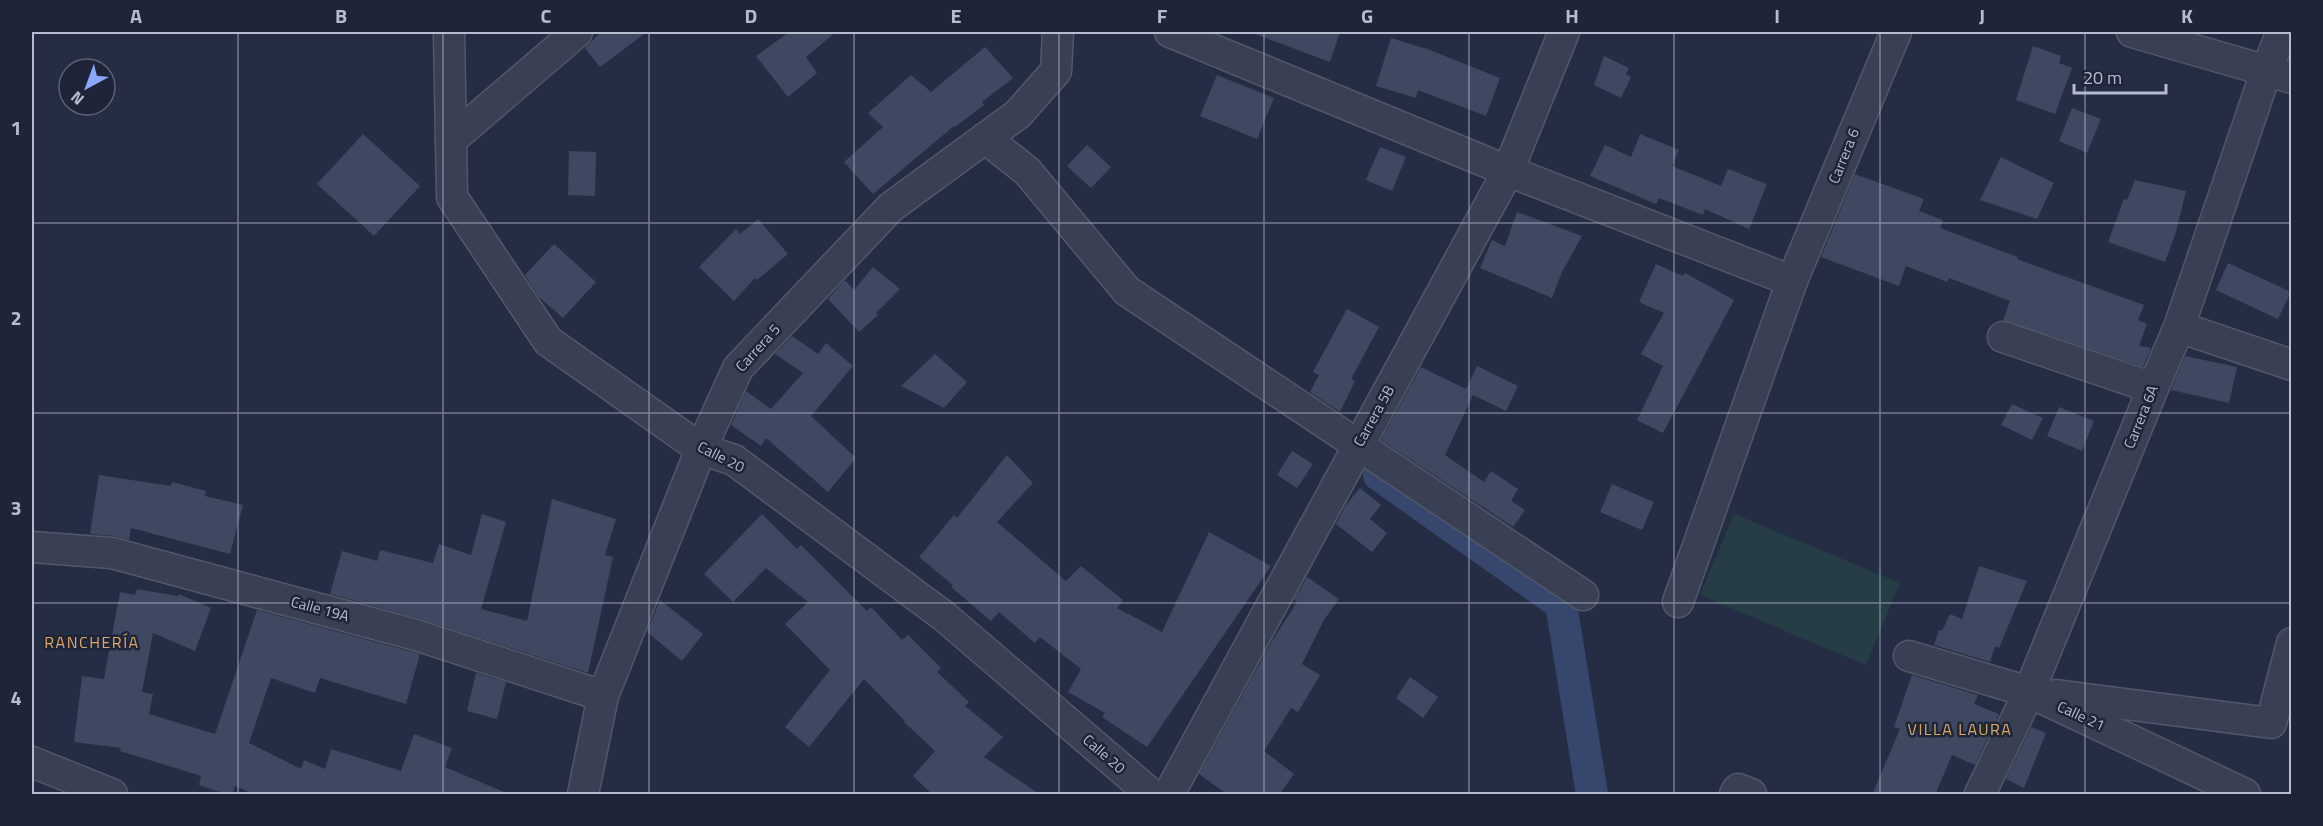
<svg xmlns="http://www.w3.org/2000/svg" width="2323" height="826" viewBox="0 0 2323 826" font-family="'Titillium Web',sans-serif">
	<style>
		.green { fill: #263d45 }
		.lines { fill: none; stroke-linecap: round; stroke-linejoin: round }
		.canal { stroke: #37466c; stroke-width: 32 }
		.building { fill: #3e4861 }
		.minor-casing { stroke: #51586a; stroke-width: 33 }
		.minor { stroke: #394053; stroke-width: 30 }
		.grid { fill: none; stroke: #b6bccd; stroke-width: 1.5; stroke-opacity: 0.55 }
		.labels { text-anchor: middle; stroke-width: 5; stroke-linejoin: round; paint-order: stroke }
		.street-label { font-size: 15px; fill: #b6bccd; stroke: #1e2539 }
		.neighbourhood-label { font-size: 16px; letter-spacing: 1.5px; fill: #dea860; stroke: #1e2539 }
		.neatline { fill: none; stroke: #b6bccd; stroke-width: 2 }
		.grid-label { font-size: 20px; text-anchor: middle; font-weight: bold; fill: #b6bccd }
	</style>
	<rect width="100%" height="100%" fill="#242d44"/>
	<!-- green -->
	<polygon class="green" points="1734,514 1900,583 1866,665 1700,595"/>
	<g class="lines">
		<!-- canal -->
		<polyline class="canal" points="1379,475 1561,604 1592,794"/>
	</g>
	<!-- building -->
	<g class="building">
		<polygon points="601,32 647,32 600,67 585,48"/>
		<polygon points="789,32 836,32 806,57 817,73 788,97 756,56"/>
		<polygon points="1255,32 1340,32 1330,62 1255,34"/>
		<polygon points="1391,38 1430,50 1500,78 1486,116 1418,90 1416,98 1376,86"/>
		<polygon points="2033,46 2061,56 2059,63 2072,68 2055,114 2016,100"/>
		<polygon points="985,47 1013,78 982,102 984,105 955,127 954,126 873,194 844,162 883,127 868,113 911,75 931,92"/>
		<polygon points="1604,56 1629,68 1626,74 1631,77 1621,98 1594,85"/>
		<polygon points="1217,75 1274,98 1257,139 1200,116"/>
		<polygon points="2072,108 2101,119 2087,153 2059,141"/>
		<polygon points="363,134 420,186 374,236 317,184"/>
		<polygon points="1640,134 1679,150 1672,166 1721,186 1728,169 1767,184 1749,229 1705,209 1703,215 1659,198 1656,204 1590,176 1605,145 1631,157"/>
		<polygon points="1087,145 1111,167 1091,188 1067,166"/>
		<polygon points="1380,147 1406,157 1392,191 1366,180"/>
		<polygon points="569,151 596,152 595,196 568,195"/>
		<polygon points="2001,157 2054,183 2037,219 1980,200"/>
		<polygon points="1855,174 1924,199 1919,211 1943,220 1940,228 2018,257 2017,259 2144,305 2138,320 2147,324 2139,346 2151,348 2143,367 2003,320 2010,301 1949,278 1947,282 1906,266 1899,286 1821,257"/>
		<polygon points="2135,180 2186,191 2176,232 2165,262 2108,242 2124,199 2127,200"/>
		<polygon points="1517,212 1582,236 1562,272 1552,298 1480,268 1492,240 1505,246"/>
		<polygon points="758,219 788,254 757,280 755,278 734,301 699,267 736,229 740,234"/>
		<polygon points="554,244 596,282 563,318 539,297 525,275"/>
		<polygon points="2228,263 2291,292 2278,319 2216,290"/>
		<polygon points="1656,264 1683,276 1685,273 1734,300 1663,433 1637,420 1663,366 1641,354 1664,313 1639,302"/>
		<polygon points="873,267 900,289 876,313 878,315 859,332 828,299 845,280 854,290"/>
		<polygon points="1347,309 1379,327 1351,379 1355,381 1340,412 1310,392 1319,375 1313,372"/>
		<polygon points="792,336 818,354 826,343 853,366 811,416 856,458 828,492 766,438 761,446 731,425 746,391 771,409 803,373 775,354"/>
		<polygon points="935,354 967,382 944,408 901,386"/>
		<polygon points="2185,356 2237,367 2229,403 2171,390"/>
		<polygon points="1477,366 1518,386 1506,411 1473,395 1445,455 1484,482 1491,471 1518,489 1511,501 1525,510 1513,527 1381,440 1421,367 1466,389"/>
		<polygon points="2012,404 2043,418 2032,440 2001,425"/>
		<polygon points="2059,407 2094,421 2082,451 2047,436"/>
		<polygon points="1292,451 1313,464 1297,488 1277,475"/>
		<polygon points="1007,455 1033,483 997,522 1066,581 1081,566 1123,600 1117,608 1162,632 1209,532 1271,566 1147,747 1102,717 1105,713 1068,692 1081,669 1040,637 1035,643 999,612 991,621 951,587 953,585 919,557 954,515 957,518"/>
		<polygon points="99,475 171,486 172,482 206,491 205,496 243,505 230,554 131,528 129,540 114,536 90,534"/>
		<polygon points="1612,484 1654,502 1642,530 1600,512"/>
		<polygon points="1360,488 1381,505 1370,519 1387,533 1372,552 1336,524 1346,505"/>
		<polygon points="552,499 616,519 605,555 613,557 588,673 421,619 330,594 342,551 377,561 380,550 433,563 439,544 471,555 482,514 506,522 481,609 527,621"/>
		<polygon points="762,514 797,549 801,545 867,611 871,607 902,640 908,635 941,668 937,672 969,702 965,706 1003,737 984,757 1041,795 933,795 913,776 935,751 904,722 905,721 864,679 809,747 785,727 830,670 785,624 808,602 766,568 733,602 704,574"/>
		<polygon points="1979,566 2027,581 1999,648 1995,646 1990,662 1934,645 1939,630 1942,631 1950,614 1962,619"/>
		<polygon points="1307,577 1339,599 1324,620 1302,664 1320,675 1298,712 1291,708 1264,751 1294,774 1279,795 1228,795 1199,774 1272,641 1297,602 1294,600"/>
		<polygon points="137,589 178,596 179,594 211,608 195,651 153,633 142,692 153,694 149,714 215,734 257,610 420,654 406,704 320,678 315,693 271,678 249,743 301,769 304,760 325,769 331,749 401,771 414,734 452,748 445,767 511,795 256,795 235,786 232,795 228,795 199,785 201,776 120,751 121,748 74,742 82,676 104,679 120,592 135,595"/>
		<polygon points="660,600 703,634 682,661 647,632"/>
		<polygon points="476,673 506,682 497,719 467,711"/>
		<polygon points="1912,675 1978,695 1974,704 1999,714 1975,765 1952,755 1935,795 1872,795 1900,729 1894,727"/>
		<polygon points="1410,677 1438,697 1423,718 1396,698"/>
		<polygon points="2031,727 2046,733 2024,788 2006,779"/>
	</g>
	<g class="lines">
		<defs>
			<g id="minor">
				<polyline points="449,32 452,197 548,341 701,449 734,460 945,617 1151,794"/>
				<polyline points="1170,32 1508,171 1792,281"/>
				<polyline points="2132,32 2292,78"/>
				<polyline points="985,138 1027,171 1127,291 1583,595"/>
				<polyline points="451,140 577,32"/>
				<polyline points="2179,327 2292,365"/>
				<polyline points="2003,337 2153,388"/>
				<polyline points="32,547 112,553 416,635 603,696"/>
				<polyline points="1678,602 1792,281 1896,32"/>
				<polyline points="1909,656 2029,692 2245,794"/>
				<polyline points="2056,695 2271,723 2292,643"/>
				<polyline points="32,762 112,794"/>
				<polyline points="583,794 603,696 701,449 738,368 891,207 1018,114 1056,71 1058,32"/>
				<polyline points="1169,794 1508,171 1564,32"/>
				<polyline points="1735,794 1738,789 1751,794"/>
				<polyline points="1980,794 2029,692 2153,388 2179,327 2267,69 2282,32"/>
			</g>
		</defs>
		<!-- minor casing -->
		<use href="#minor" class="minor-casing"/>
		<!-- minor -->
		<use href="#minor" class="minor"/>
	</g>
	<!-- grid -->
	<path class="grid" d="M238,32V794M443,32V794M649,32V794M854,32V794M1059,32V794M1264,32V794M1469,32V794M1674,32V794M1880,32V794M2085,32V794M32,223H2292M32,413H2292M32,603H2292"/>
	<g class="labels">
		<!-- street labels -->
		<g class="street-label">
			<text transform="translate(1844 156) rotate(-68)" y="5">Carrera 6</text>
			<text transform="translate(758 348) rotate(-48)" y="5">Carrera 5</text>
			<text transform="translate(1374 416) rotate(-61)" y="5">Carrera 5B</text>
			<text transform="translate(2141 417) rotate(-68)" y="5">Carrera 6A</text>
			<text transform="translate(721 457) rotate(27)" y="5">Calle 20</text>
			<text transform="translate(320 609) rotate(15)" y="5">Calle 19A</text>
			<text transform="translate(2081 716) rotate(25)" y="5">Calle 21</text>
			<text transform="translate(1104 754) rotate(41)" y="5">Calle 20</text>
		</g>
		<!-- neighbourhood labels -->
		<g class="neighbourhood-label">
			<text x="92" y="648">RANCHERÍA</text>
			<text x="1960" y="735">VILLA LAURA</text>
		</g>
	</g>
	<!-- border -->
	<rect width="2323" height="826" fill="none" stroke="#1e2539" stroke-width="66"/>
	<!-- north arrow -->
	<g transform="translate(87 87) rotate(221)"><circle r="28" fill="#1e2539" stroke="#5b6174" stroke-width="1.5"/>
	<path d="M0-4.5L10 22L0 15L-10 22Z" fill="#89a7ff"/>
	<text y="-9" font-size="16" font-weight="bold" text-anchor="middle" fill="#b6bccd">N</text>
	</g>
	<!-- scale -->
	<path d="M2074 84v9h92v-9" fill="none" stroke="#b6bccd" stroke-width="3"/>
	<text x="2083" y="84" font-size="18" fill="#b6bccd" stroke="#1e2539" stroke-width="4.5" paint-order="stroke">20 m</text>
	<rect x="33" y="33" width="2257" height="760" class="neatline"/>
	<g class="grid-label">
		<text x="136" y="23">A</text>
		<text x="341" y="23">B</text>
		<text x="546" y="23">C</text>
		<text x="751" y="23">D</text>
		<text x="956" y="23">E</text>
		<text x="1162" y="23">F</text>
		<text x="1367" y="23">G</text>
		<text x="1572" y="23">H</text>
		<text x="1777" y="23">I</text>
		<text x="1982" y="23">J</text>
		<text x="2187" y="23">K</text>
		<text x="16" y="135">1</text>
		<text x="16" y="325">2</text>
		<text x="16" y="515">3</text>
		<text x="16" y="705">4</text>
	</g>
</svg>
